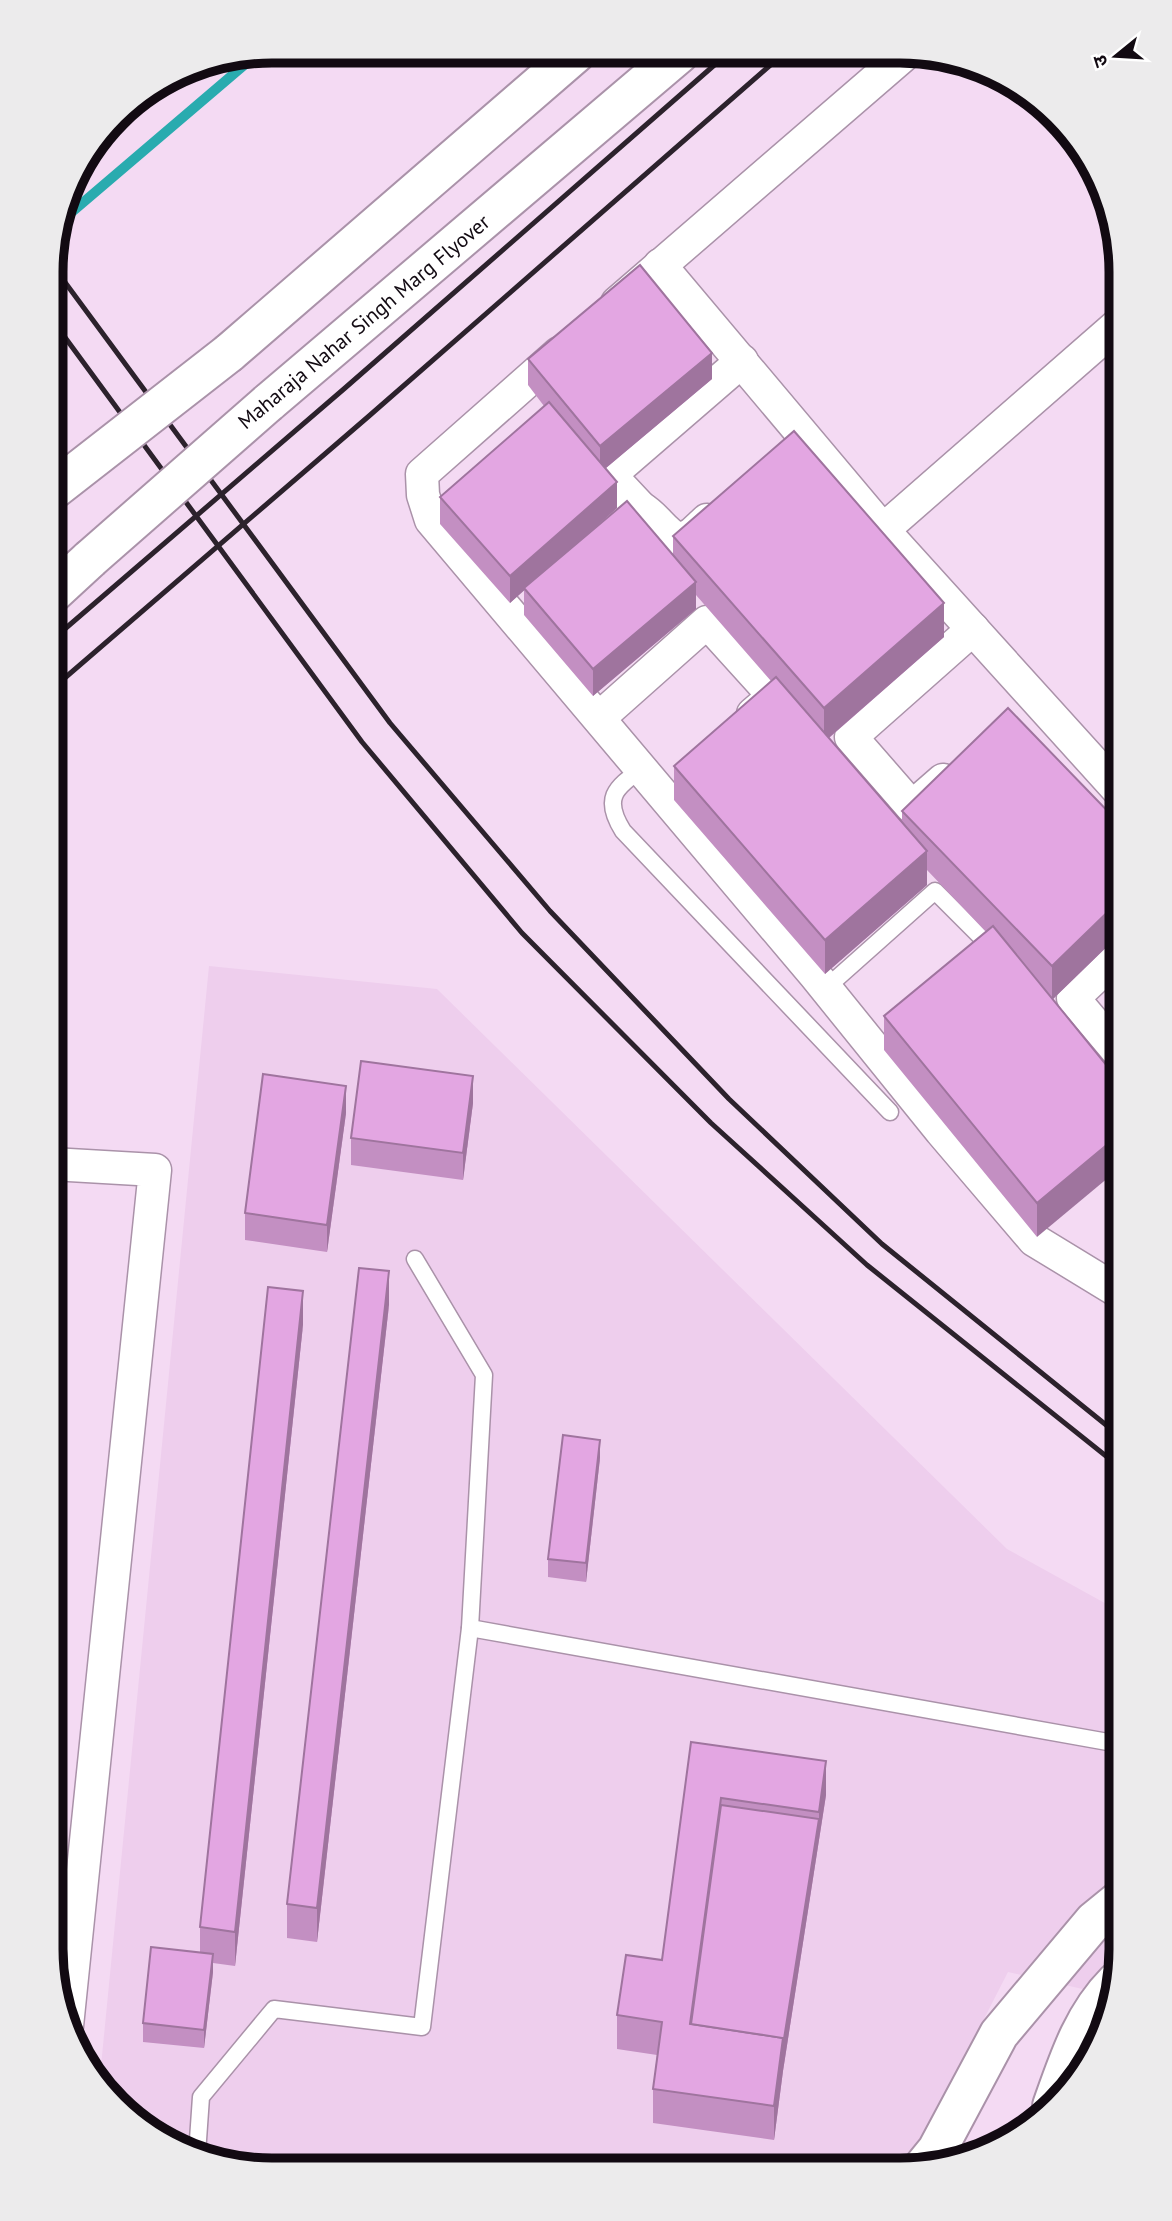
<svg xmlns="http://www.w3.org/2000/svg" width="1172" height="2221" viewBox="0 0 1172 2221" font-family="'PT Sans','Noto Sans Devanagari',sans-serif">
	<style>
		.built { fill: #eeceed }
		.lines { fill: none; stroke-linecap: round; stroke-linejoin: round }
		.stream { stroke: #29abaf; stroke-width: 10 }
		.lane-casing { stroke: #aa92a9; stroke-width: 19 }
		.street-casing { stroke: #aa92a9; stroke-width: 35 }
		.secondary-casing { stroke: #aa92a9; stroke-width: 42 }
		.lane { stroke: #fff; stroke-width: 16 }
		.street { stroke: #fff; stroke-width: 32 }
		.secondary { stroke: #fff; stroke-width: 38 }
		.rail { stroke: #2c222c; stroke-width: 5 }
		.secondary-bridge-casing { stroke: #aa92a9; stroke-width: 42; stroke-linecap: butt }
		.secondary-bridge { stroke: #fff; stroke-width: 38 }
		.wall { fill: #c38fc2 }
		.shaded-wall { fill: #9f749e }
		.building { fill: #e3a6e2; stroke: #9f749e; stroke-width: 2 }
		.labels { text-anchor: middle; stroke-width: 6; stroke-linejoin: round; paint-order: stroke }
		.street-label { font-size: 21px; fill: #120a12; stroke: #fff }
		.rim { fill: none; stroke: #120a12; stroke-width: 9 }
	</style>
	<rect width="100%" height="100%" fill="#f4daf3"/>
	<!-- built -->
	<polygon class="built" points="209,966 437,989 1007,1549 1121,1612 1121,1964 1113,1996 1008,1972 924,2136 891,2170 243,2168 175,2148 126,2116 100,2076"/>
	<g class="lines">
		<!-- stream -->
		<polyline class="stream" points="59,223 257,54"/>
		<defs>
			<g id="lane">
				<path d="M642,769C614,788 603,799 623,831L890,1112"/>
				<polyline points="826,988 935,891 994,950"/>
				<polyline points="415,1259 484,1375 470,1628"/>
				<polyline points="197,2154 201,2097 274,2009 422,2027 470,1628 1119,1744 1121,1749"/>
			</g>
			<g id="street">
				<polyline points="660,265 883,530 1121,793"/>
				<polyline points="617,303 904,55"/>
				<polyline points="559,353 422,474 423,495 431,520 815,975 941,1131 1034,1240 1121,1293"/>
				<polyline points="641,508 610,475 742,361"/>
				<polyline points="883,530 1121,322"/>
				<path d="M602,536L628,514L641,508C657,517 664,534 680,540L692,534L707,520"/>
				<polyline points="599,718 707,622 774,696 753,714"/>
				<polyline points="943,780 912,807 851,737 973,629"/>
				<polyline points="1121,1055 1073,998 1121,953"/>
				<polyline points="52,1164 155,1170 67,2026"/>
			</g>
			<g id="secondary">
				<polyline points="229,353 576,53"/>
				<polyline points="268,403 680,53"/>
				<polyline points="52,594 90,559"/>
				<path d="M1052,2106C1068,2061 1082,2016 1116,1982"/>
				<polyline points="924,2166 937,2150 999,2034 1094,1921 1121,1899"/>
			</g>
		</defs>
		<!-- lane casing -->
		<use href="#lane" class="lane-casing"/>
		<!-- street casing -->
		<use href="#street" class="street-casing"/>
		<!-- secondary casing -->
		<use href="#secondary" class="secondary-casing"/>
		<!-- lane -->
		<use href="#lane" class="lane"/>
		<!-- street -->
		<use href="#street" class="street"/>
		<!-- secondary -->
		<use href="#secondary" class="secondary"/>
		<!-- rail -->
		<g class="rail">
			<polyline points="53,266 390,723 550,911 729,1099 882,1244 1121,1437"/>
			<polyline points="53,321 362,742 522,933 711,1123 867,1265 1121,1468"/>
			<polyline points="52,640 345,388 727,54"/>
			<polyline points="52,689 369,416 783,54"/>
		</g>
		<defs>
			<g id="secondary-bridge">
				<polyline points="52,491 229,353"/>
				<polyline points="90,559 268,403"/>
			</g>
		</defs>
		<!-- secondary-bridge casing -->
		<use href="#secondary-bridge" class="secondary-bridge-casing"/>
		<!-- secondary-bridge -->
		<use href="#secondary-bridge" class="secondary-bridge"/>
	</g>
	<!-- wall -->
	<g class="wall">
		<polygon points="528,359 712,379 606,468 617,508 583,538 673,556 673,536 944,637 829,738 902,823 902,811 1121,825 1121,933 1053,999 1037,1237 884,1050 884,1016 986,932 927,870 927,885 825,974 674,800 674,766 771,681 696,595 696,609 593,696 524,615 524,590 510,603 440,524 440,497 544,406 528,385"/>
		<polygon points="473,1103 463,1180 351,1165 351,1138"/>
		<polygon points="346,1113 327,1252 245,1240 245,1213"/>
		<polygon points="389,1305 317,1942 287,1938 287,1904"/>
		<polygon points="303,1325 235,1966 213,1963 213,1972 204,2048 143,2042 143,2023 200,1952 200,1927"/>
		<polygon points="600,1458 586,1582 548,1577 548,1559"/>
		<polygon points="691,1742 826,1795 783,2071 774,2140 653,2123 653,2089 657,2055 617,2049 617,2015 662,1960"/>
	</g>
	<!-- shaded-wall -->
	<g class="shaded-wall">
		<polygon points="712,353 712,379 600,473 600,446"/>
		<polygon points="617,482 617,508 510,603 510,576"/>
		<polygon points="696,582 696,609 593,696 593,669"/>
		<polygon points="944,603 944,637 824,742 824,708"/>
		<polygon points="927,851 927,885 825,974 825,940"/>
		<polygon points="1121,899 1121,933 1052,1000 1052,966"/>
		<polygon points="473,1076 473,1103 463,1180 463,1153"/>
		<polygon points="346,1086 346,1113 327,1252 327,1225"/>
		<polygon points="1121,1133 1121,1167 1037,1237 1037,1203"/>
		<polygon points="389,1271 389,1305 317,1942 317,1908"/>
		<polygon points="303,1291 303,1325 235,1966 235,1932"/>
		<polygon points="600,1440 600,1458 586,1582 586,1563"/>
		<polygon points="826,1761 826,1795 783,2071 774,2140 774,2106 783,2038 819,1819 819,1812"/>
		<polygon points="213,1954 213,1972 204,2048 204,2030"/>
	</g>
	<!-- building -->
	<g class="building">
		<polygon points="640,265 712,353 600,446 528,359"/>
		<polygon points="549,402 617,482 510,576 440,497"/>
		<polygon points="794,431 944,603 824,708 673,536"/>
		<polygon points="627,501 696,582 593,669 524,588"/>
		<polygon points="776,677 927,851 825,940 674,766"/>
		<polygon points="1008,708 1121,825 1121,899 1052,966 902,811"/>
		<polygon points="993,926 1121,1083 1121,1133 1037,1203 884,1016"/>
		<polygon points="361,1061 473,1076 463,1153 351,1138"/>
		<polygon points="263,1074 346,1086 327,1225 245,1213"/>
		<polygon points="359,1268 389,1271 317,1908 287,1904"/>
		<polygon points="268,1287 303,1291 235,1932 200,1927"/>
		<polygon points="563,1435 600,1440 586,1563 548,1559"/>
		<polygon points="691,1742 826,1761 819,1812 721,1798 690,2024 783,2038 774,2106 653,2089 662,2022 617,2015 626,1955 662,1960"/>
		<polygon points="721,1805 819,1819 783,2045 783,2038 691,2024"/>
		<polygon points="151,1947 213,1954 204,2030 143,2023"/>
	</g>
	<g class="labels">
		<!-- street labels -->
		<g class="street-label">
			<text transform="translate(364 322) rotate(-40)" y="7">Maharaja Nahar Singh Marg Flyover</text>
		</g>
	</g>
	<!-- crop -->
	<path d="M0 0H1172V2221H0ZM272 63H900A209 209 0 0 1 1109 272V1949A209 209 0 0 1 900 2158H272A209 209 0 0 1 63 1949V272A209 209 0 0 1 272 63Z" fill="#ecebec" fill-rule="evenodd"/>
	<path class="rim" d="M272 63H900A209 209 0 0 1 1109 272V1949A209 209 0 0 1 900 2158H272A209 209 0 0 1 63 1949V272A209 209 0 0 1 272 63Z"/>
	<!-- north arrow -->
	<g transform="translate(1116 56) rotate(252)" stroke="#ffffff" stroke-width="5" paint-order="stroke">
	<path d="M0-5L12 26L0 18L-12 26Z" fill="#120a12"/>
	<text y="-10" font-size="19" font-weight="bold" text-anchor="middle" fill="#120a12">उ</text>
	</g>
</svg>
